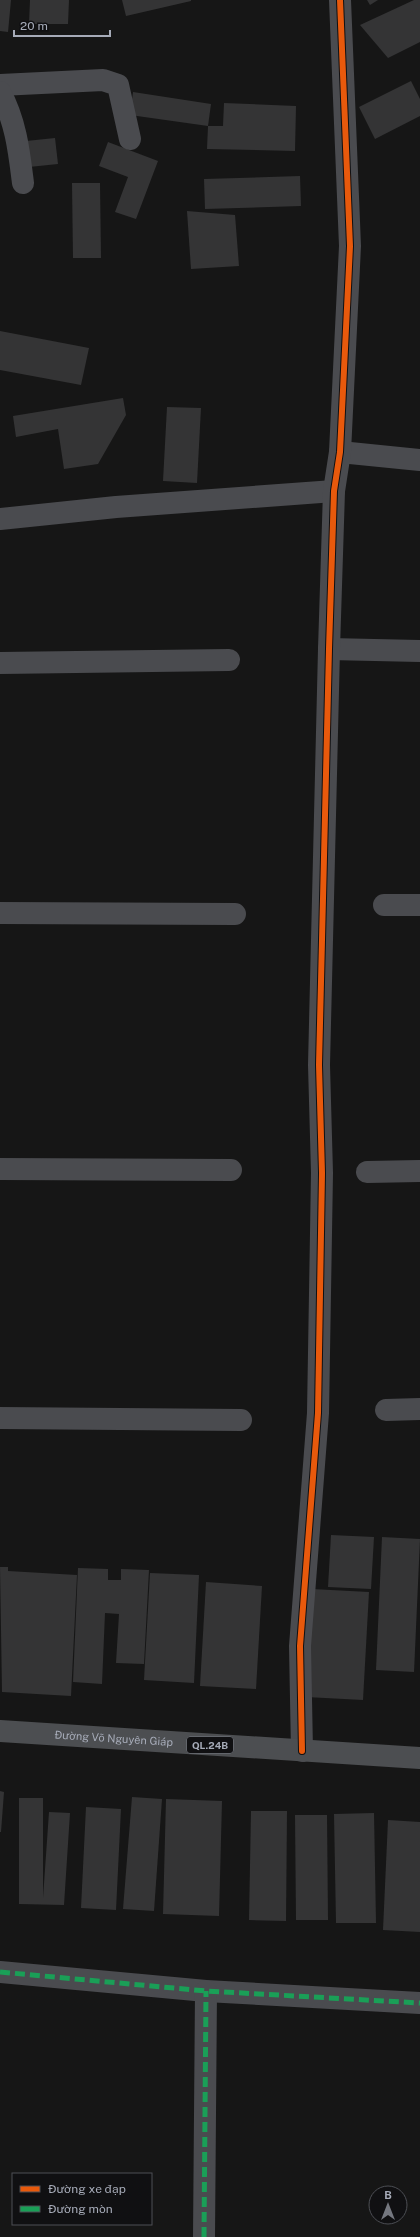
<svg xmlns="http://www.w3.org/2000/svg" width="420" height="2237" viewBox="0 0 420 2237" font-family="'Public Sans',sans-serif">
	<style>
		.building { fill: #343435 }
		.lines { fill: none; stroke-linecap: round; stroke-linejoin: round }
		.minor { stroke: #4a4b4f; stroke-width: 22 }
		.major { stroke: #4c4e51; stroke-width: 22 }
		.quiet { stroke: #1a9f57; stroke-width: 5; stroke-dasharray: 10 5; stroke-linecap: butt }
		.cycleway-casing { stroke: #101012; stroke-width: 8 }
		.cycleway { stroke: #e8590c; stroke-width: 6 }
		.labels { text-anchor: middle; stroke-width: 4; stroke-linejoin: round; paint-order: stroke }
		.shield { fill: #101012; stroke: #797c86; stroke-width: 1 }
		.shield-label { font-size: 10px; font-weight: bold; fill: #a6abb8 }
		.street-label { font-size: 11px; fill: #a6abb8; stroke: #101012 }
	</style>
	<rect width="100%" height="100%" fill="#161616"/>
	<!-- building -->
	<g class="building">
		<polygon points="0,0 11,0 8,32 0,31"/>
		<polygon points="30,0 69,0 68,24 29,24"/>
		<polygon points="122,0 191,0 191,1 126,16"/>
		<polygon points="367,0 378,0 370,5"/>
		<polygon points="414,0 420,0 420,42 388,58 360,25"/>
		<polygon points="411,81 420,99 420,116 375,139 359,107"/>
		<polygon points="133,92 211,104 208,126 130,115"/>
		<polygon points="224,103 296,106 295,151 207,149 208,126 223,126"/>
		<polygon points="55,138 58,164 29,167 26,141"/>
		<polygon points="108,142 158,161 136,219 115,212 128,177 99,166"/>
		<polygon points="300,176 301,206 205,209 204,179"/>
		<polygon points="72,183 100,183 101,258 73,258"/>
		<polygon points="187,211 235,215 239,266 191,269"/>
		<polygon points="0,331 89,348 81,385 0,370"/>
		<polygon points="123,398 126,415 98,464 64,469 58,429 16,437 13,416"/>
		<polygon points="167,407 201,408 197,483 163,481"/>
		<polygon points="331,1535 374,1537 371,1589 328,1587"/>
		<polygon points="382,1537 420,1539 414,1672 376,1670"/>
		<polygon points="0,1567 8,1567 8,1571 77,1575 71,1696 2,1692"/>
		<polygon points="78,1568 108,1569 108,1580 121,1580 121,1569 149,1570 144,1664 116,1663 119,1614 105,1613 102,1684 73,1682"/>
		<polygon points="150,1573 199,1575 194,1683 144,1680"/>
		<polygon points="206,1582 262,1586 256,1689 200,1686"/>
		<polygon points="312,1589 369,1592 363,1700 306,1697"/>
		<polygon points="0,1791 4,1792 1,1832 0,1832"/>
		<polygon points="132,1797 162,1799 154,1911 123,1909"/>
		<polygon points="19,1798 43,1798 43,1898 49,1812 70,1813 64,1905 19,1904"/>
		<polygon points="166,1799 222,1801 219,1916 163,1914"/>
		<polygon points="86,1807 121,1809 116,1910 81,1908"/>
		<polygon points="251,1811 287,1811 286,1921 249,1920"/>
		<polygon points="374,1813 376,1923 336,1923 334,1814"/>
		<polygon points="295,1815 327,1815 328,1920 296,1920"/>
		<polygon points="388,1820 420,1822 420,1932 383,1930"/>
	</g>
	<g class="lines">
		<!-- minor -->
		<g class="minor">
			<polyline points="0,85 103,80 118,85 130,139"/>
			<path d="M0,92C16,122 19,151 23,183"/>
			<polyline points="340,452 420,460"/>
			<polyline points="0,519 116,507 334,491"/>
			<polyline points="329,649 420,651"/>
			<polyline points="0,663 229,660"/>
			<polyline points="384,905 420,905"/>
			<polyline points="0,913 235,914"/>
			<polyline points="0,1169 231,1170"/>
			<polyline points="367,1172 420,1171"/>
			<polyline points="386,1410 420,1409"/>
			<polyline points="0,1418 241,1420"/>
			<polyline points="302,1751 300,1646 318,1413 322,1173 319,1065 329,649 334,491 340,452 350,246 340,0"/>
			<polyline points="0,1972 206,1991 420,2003"/>
			<polyline points="204,2237 206,1991"/>
		</g>
		<!-- major -->
		<path class="major" id="s1" d="M0,1731L420,1758"/>
		<!-- quiet -->
		<g class="quiet">
			<polyline points="0,1972 206,1991 420,2003"/>
			<polyline points="204,2237 206,1991"/>
		</g>
		<defs>
			<polyline id="cycleway" points="302,1751 300,1646 318,1413 322,1173 319,1065 329,649 334,491 340,452 350,246 340,0"/>
		</defs>
		<!-- cycleway casing -->
		<use href="#cycleway" class="cycleway-casing"/>
		<!-- cycleway -->
		<use href="#cycleway" class="cycleway"/>
	</g>
	<g class="labels">
		<!-- shield labels -->
		<rect class="shield" x="187" y="1737" width="46" height="16" rx="3"/>
		<g class="shield-label">
			<text x="210" y="1749">QL.24B</text>
		</g>
		<!-- street labels -->
		<g class="street-label">
			<text dy="4" stroke="none"><textPath href="#s1" startOffset="114">Đường Võ Nguyên Giáp</textPath></text>
		</g>
	</g>
	<!-- legend -->
	<rect x="12" y="2173" width="140" height="52" fill="#101012" stroke="#4c4e54"/>
	<rect x="20" y="2186" width="20" height="6" fill="#e8590c" stroke="#4c4e54"/>
	<text x="48" y="2193" font-size="12" fill="#a6abb8">Đường xe đạp</text>
	<rect x="20" y="2206" width="20" height="6" fill="#1a9f57" stroke="#4c4e54"/>
	<text x="48" y="2213" font-size="12" fill="#a6abb8">Đường mòn</text>
	<!-- north arrow -->
	<g transform="translate(388 2205)"><circle r="19" fill="#101012" stroke="#4c4e54"/>
	<path d="M0-3L7 15L0 10L-7 15Z" fill="#74777f"/>
	<text y="-6" font-size="11" font-weight="bold" text-anchor="middle" fill="#a6abb8">B</text>
	</g>
	<!-- scale -->
	<path d="M14 30v6h96v-6" fill="none" stroke="#a6abb8" stroke-width="2"/>
	<text x="20" y="30" font-size="12" fill="#a6abb8" stroke="#101012" stroke-width="3" paint-order="stroke">20 m</text>
</svg>
